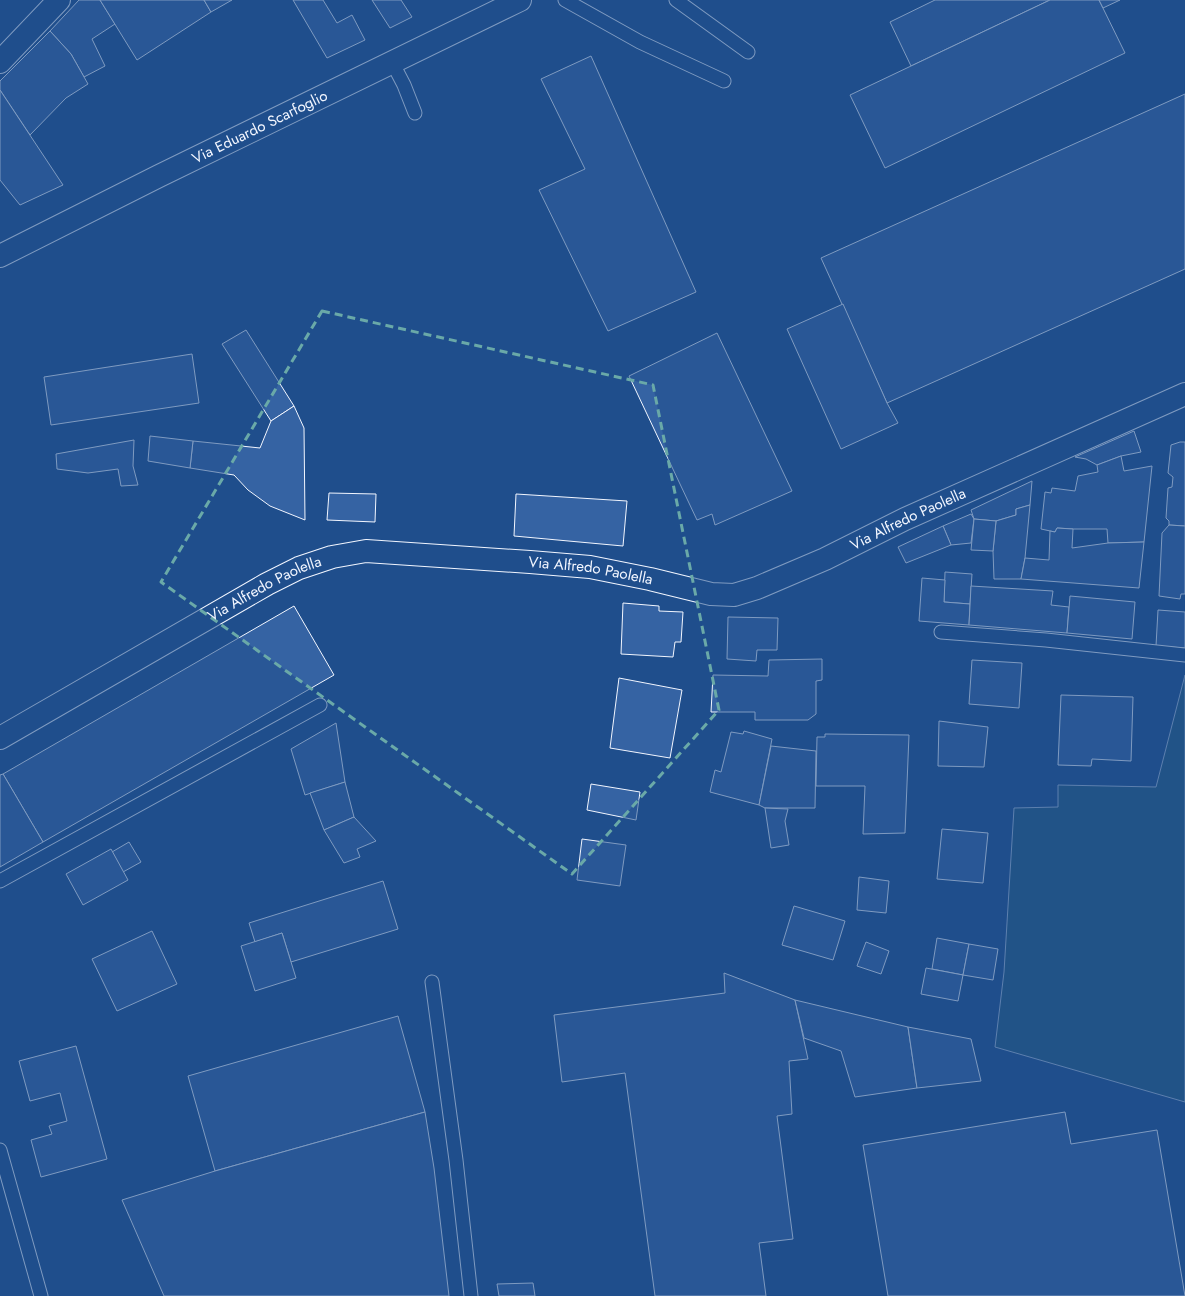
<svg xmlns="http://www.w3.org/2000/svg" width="1185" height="1296" viewBox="0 0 1185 1296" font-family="Jost,sans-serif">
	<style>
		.green { fill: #245a82; stroke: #a8bbd7 }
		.building { fill: #3563a3; stroke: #f2f6ff }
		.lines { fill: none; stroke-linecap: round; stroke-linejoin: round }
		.service-casing { stroke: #f2f6ff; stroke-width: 15 }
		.minor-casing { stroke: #f2f6ff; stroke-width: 24 }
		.tertiary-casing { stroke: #f2f6ff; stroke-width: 24 }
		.service { stroke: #1f4e8c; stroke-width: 13 }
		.minor { stroke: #1f4e8c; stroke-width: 22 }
		.tertiary { stroke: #1f4e8c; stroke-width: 22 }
		.marked { fill: none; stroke: #6aa9a8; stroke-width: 3; stroke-dasharray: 8 5; stroke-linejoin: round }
		.labels { text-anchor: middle; stroke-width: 3; stroke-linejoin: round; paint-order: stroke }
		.street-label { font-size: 15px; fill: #f2f6ff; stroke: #1f4e8c }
	</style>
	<rect width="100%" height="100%" fill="#1f4e8c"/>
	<!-- green -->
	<polygon class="green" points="1185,675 1185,1102 995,1047 1004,972 1014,808 1058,807 1058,785 1156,787"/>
	<!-- building -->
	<g class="building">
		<polygon points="79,0 100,0 115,24 92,39 105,66 84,77 71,54 50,31"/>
		<polygon points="100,0 204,0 211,12 137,60"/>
		<polygon points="204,0 232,0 211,12"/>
		<polygon points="293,0 323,0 337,23 352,15 365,40 327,58"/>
		<polygon points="372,0 401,0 412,17 390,28"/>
		<polygon points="935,0 1050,0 911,66 890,22"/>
		<polygon points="1050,0 1099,0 1125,53 885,168 850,95"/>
		<polygon points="1099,0 1120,0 1103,8"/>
		<polygon points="50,31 71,54 88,84 66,98 30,135 0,90 0,81"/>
		<polygon points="591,56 696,292 608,331 539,190 585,169 541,79"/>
		<polygon points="0,90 63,185 20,205 0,180"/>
		<polygon points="1185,94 1185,269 887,403 821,258"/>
		<polygon points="843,304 887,403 898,423 841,449 787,329"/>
		<polygon points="246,330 294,406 271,421 222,344"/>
		<polygon points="717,333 792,491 715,525 712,514 697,520 629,376"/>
		<polygon points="192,354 199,403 51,425 44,377"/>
		<polygon points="294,406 304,428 305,520 270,506 248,490 234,475 190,468 193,441 260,448 271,421"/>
		<polygon points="1134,431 1141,452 1121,456 1097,465 1086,459 1075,457"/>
		<polygon points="150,436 193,441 190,468 148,461"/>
		<polygon points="134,440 133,466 138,485 121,486 118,469 88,473 57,469 56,454"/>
		<polygon points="1180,442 1185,442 1185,526 1169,525 1169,521 1166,518 1168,488 1172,487 1173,477 1168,473 1171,445"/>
		<polygon points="1121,456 1124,471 1152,466 1144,542 1108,543 1107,529 1073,529 1057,528 1055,532 1041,529 1045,492 1051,493 1052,488 1075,491 1078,476 1098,472 1097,465"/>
		<polygon points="1032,481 1030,505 1016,509 1016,515 996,521 974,519 971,510"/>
		<polygon points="329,493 376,494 375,522 327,520"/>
		<polygon points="516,494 627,501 623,546 514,536"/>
		<polygon points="1030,505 1025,558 1021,579 994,579 993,551 996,521 1016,515 1016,509"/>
		<polygon points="971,514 974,519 971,543 951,545 943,526"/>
		<polygon points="974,519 996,521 993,551 971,550"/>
		<polygon points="1169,525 1185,526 1185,594 1181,594 1180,599 1159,596 1162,533"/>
		<polygon points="943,526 951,545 906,563 898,547"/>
		<polygon points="1057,528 1073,529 1072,548 1108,543 1144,542 1139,588 1021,579 1025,558 1049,560 1050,531 1055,532"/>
		<polygon points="945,572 972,574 970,604 944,602"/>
		<polygon points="922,578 945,580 944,602 970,604 969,625 919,621"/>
		<polygon points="971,586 1053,591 1051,605 1069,607 1067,633 969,625"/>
		<polygon points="1070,596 1135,602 1132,639 1067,633"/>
		<polygon points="623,603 659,606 659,611 683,612 681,642 675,642 673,657 621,654"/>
		<polygon points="294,606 334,675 43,842 3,774"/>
		<polygon points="1158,610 1185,612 1185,648 1156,646"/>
		<polygon points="728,617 778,618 777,650 757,650 756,661 727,659"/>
		<polygon points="822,659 822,680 816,681 816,714 808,720 755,720 755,712 711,712 713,675 768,676 769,660"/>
		<polygon points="972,660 1022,663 1019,708 969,704"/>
		<polygon points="619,678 682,690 670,758 610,748"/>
		<polygon points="1061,695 1133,697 1131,761 1092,759 1091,766 1058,765"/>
		<polygon points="939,721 988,727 984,767 938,766"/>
		<polygon points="336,723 345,782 305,795 291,749"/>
		<polygon points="744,731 772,739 759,805 710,792 715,770 721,772 731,732 743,734"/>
		<polygon points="825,734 909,735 905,833 863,834 865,786 816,786 817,737 825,737"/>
		<polygon points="771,746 816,751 815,808 765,808 759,805"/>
		<polygon points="3,774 43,842 0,867 0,775"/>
		<polygon points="345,782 354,817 324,830 310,793"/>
		<polygon points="591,784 640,792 636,820 587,810"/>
		<polygon points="765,808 788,809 785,821 789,845 771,848"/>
		<polygon points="354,817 376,841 357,849 360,857 344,863 324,830"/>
		<polygon points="942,829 988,833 983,883 937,879"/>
		<polygon points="582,839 626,845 620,886 577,880"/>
		<polygon points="129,842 141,862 123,872 112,852"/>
		<polygon points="111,849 128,880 83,905 66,874"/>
		<polygon points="859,877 889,881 886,913 857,910"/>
		<polygon points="383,881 398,929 291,962 282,933 255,942 249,923"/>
		<polygon points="794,906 845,921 833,960 782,945"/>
		<polygon points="152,931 177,984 117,1011 92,959"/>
		<polygon points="282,933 296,978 255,991 241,946"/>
		<polygon points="937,938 969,944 963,975 932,969"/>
		<polygon points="866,942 889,951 881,974 857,966"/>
		<polygon points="969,944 998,949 993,980 963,975"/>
		<polygon points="926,968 963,975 958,1001 921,994"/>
		<polygon points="724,973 795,1000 808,1059 789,1061 792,1114 777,1116 793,1239 759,1243 766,1296 655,1296 625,1073 562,1082 554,1015 725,993"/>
		<polygon points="795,1000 908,1027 917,1088 855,1097 841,1051 804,1038"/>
		<polygon points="398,1016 425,1112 215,1171 188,1076"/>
		<polygon points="908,1027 971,1039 981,1081 917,1088"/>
		<polygon points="76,1046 107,1159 41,1177 31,1140 52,1134 49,1126 67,1121 60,1093 30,1101 19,1061"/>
		<polygon points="425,1112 434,1168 449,1296 164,1296 122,1200 215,1171"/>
		<polygon points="1065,1112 1071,1144 1157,1130 1185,1296 888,1296 863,1145"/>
		<polygon points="533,1283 535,1296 499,1296 497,1284"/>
	</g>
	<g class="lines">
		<defs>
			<g id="service">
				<polyline points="565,0 640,42 724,81"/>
				<polyline points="676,0 748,52"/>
				<polyline points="392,62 404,85 415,113"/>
				<polyline points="941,632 1046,640 1185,655"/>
				<polyline points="0,881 320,705"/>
				<polyline points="432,982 456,1160 471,1296"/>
				<polyline points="0,1150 41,1296"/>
			</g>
			<g id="minor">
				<polyline points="0,62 59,0"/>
				<path id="s1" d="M0,738L267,584L299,568L332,557L366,551L530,562L590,567L650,579L711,594L734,595L757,588L825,559L905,519L1185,394"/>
			</g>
			<g id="tertiary">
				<path id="s2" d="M0,256L159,176L520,0"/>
			</g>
		</defs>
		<!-- service casing -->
		<use href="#service" class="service-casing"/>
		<!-- minor casing -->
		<use href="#minor" class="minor-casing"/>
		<!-- tertiary casing -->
		<use href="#tertiary" class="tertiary-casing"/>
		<!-- service -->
		<use href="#service" class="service"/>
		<!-- minor -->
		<use href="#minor" class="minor"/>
		<!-- tertiary -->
		<use href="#tertiary" class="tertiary"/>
	</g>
	<!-- marked area -->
	<path d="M0 0H1185V1296H0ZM322,311L653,385L719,710L572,874L161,582Z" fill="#1f4e8c" fill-opacity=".55" fill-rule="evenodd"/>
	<path class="marked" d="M322,311L653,385L719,710L572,874L161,582Z"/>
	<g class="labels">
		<!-- street labels -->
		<g class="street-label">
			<text dy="5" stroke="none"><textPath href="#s2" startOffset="290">Via Eduardo Scarfoglio</textPath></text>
			<text dy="5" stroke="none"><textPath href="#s1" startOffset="975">Via Alfredo Paolella</textPath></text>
			<text dy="5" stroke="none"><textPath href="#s1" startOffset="639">Via Alfredo Paolella</textPath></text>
			<text dy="5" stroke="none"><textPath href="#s1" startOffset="304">Via Alfredo Paolella</textPath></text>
		</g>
	</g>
</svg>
